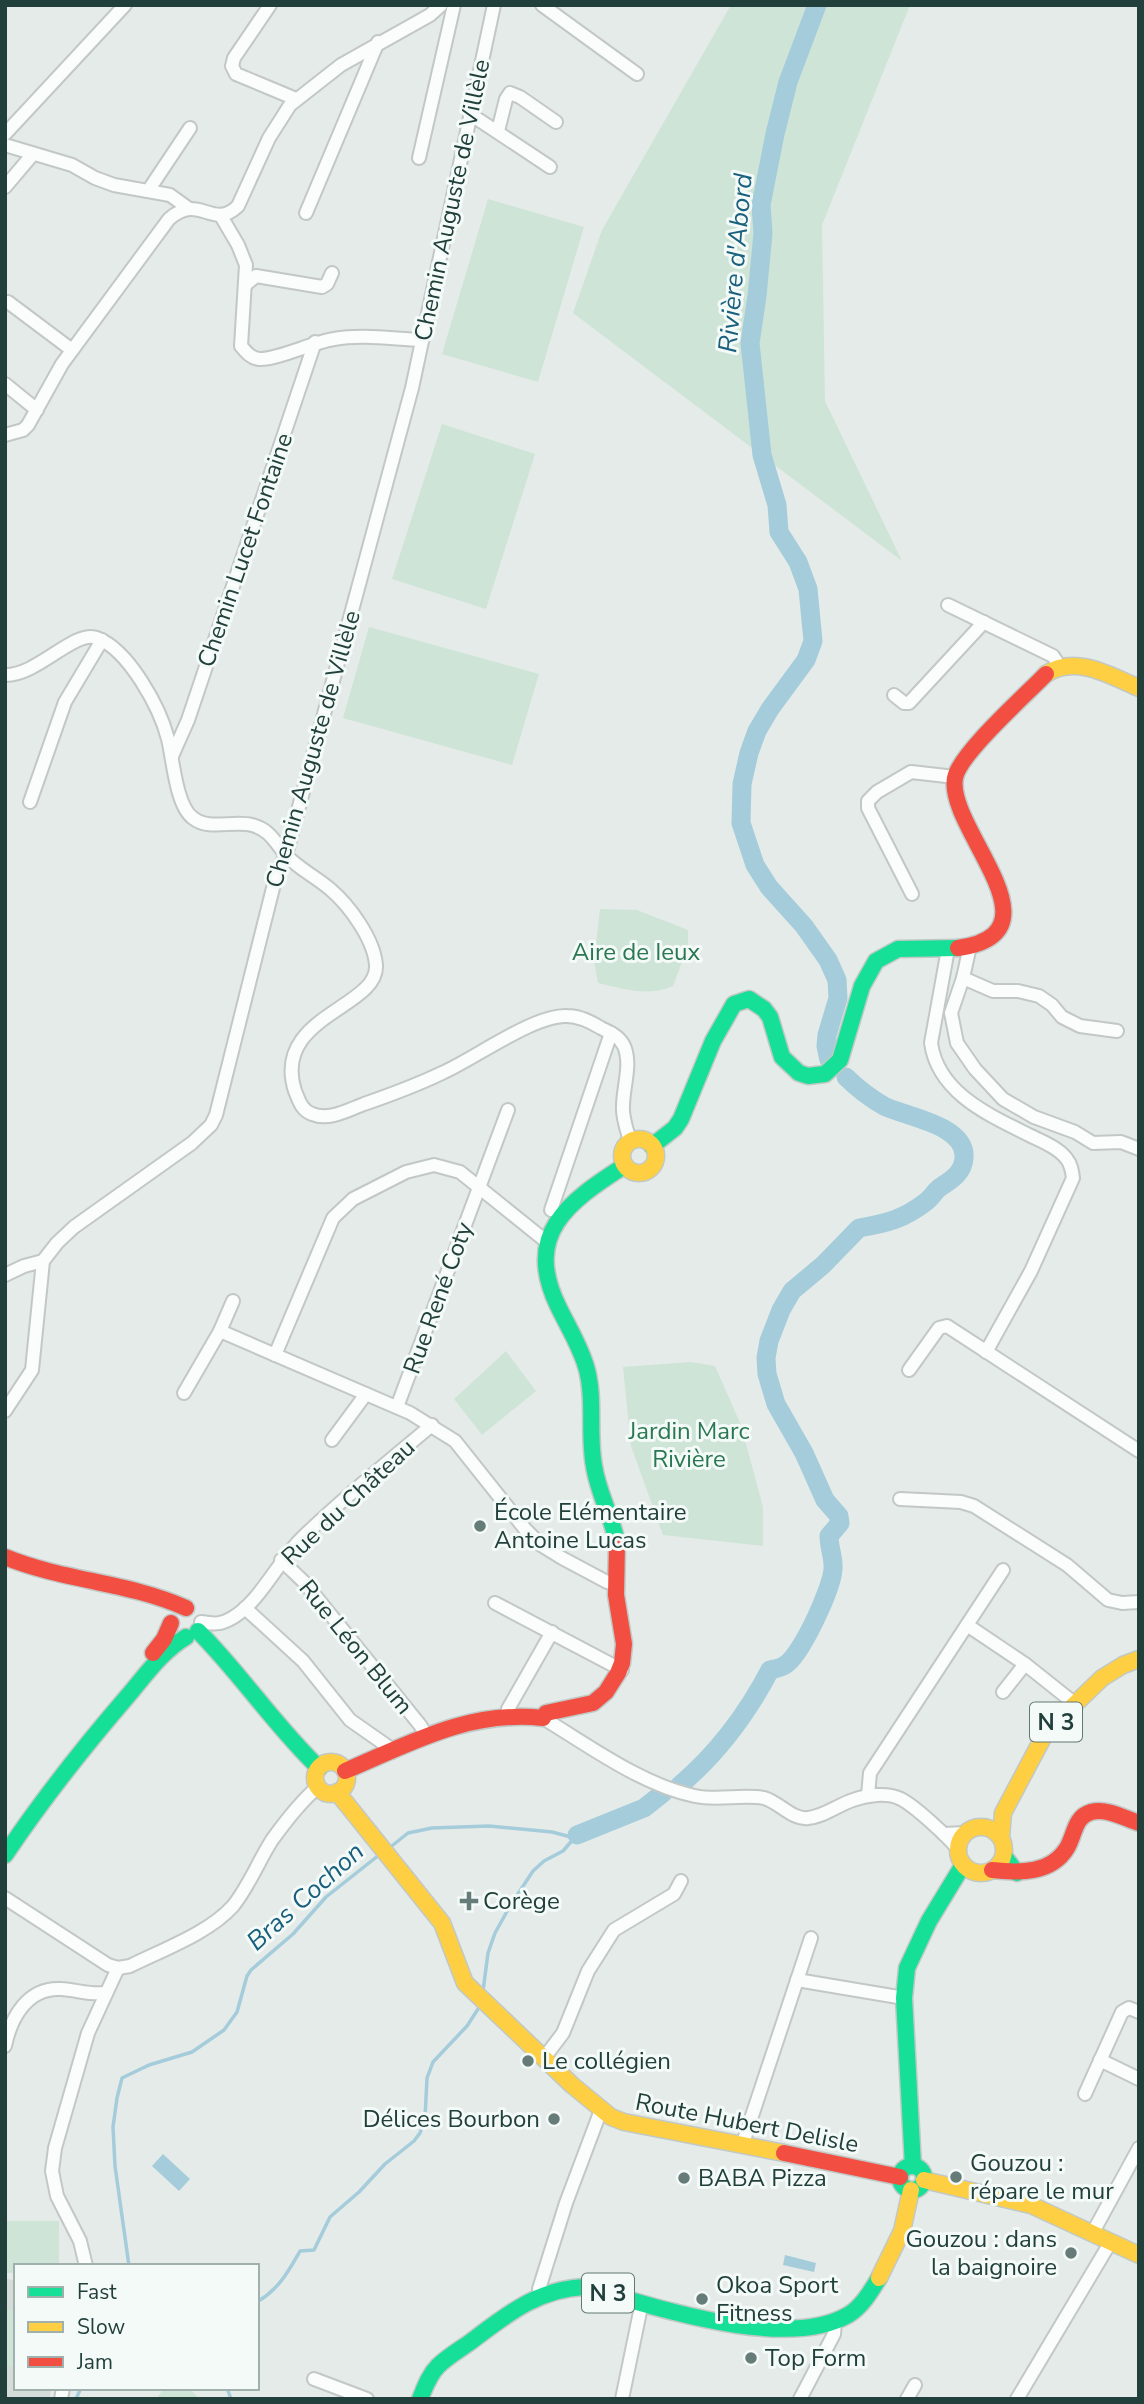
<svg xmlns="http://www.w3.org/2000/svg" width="1144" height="2404" viewBox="0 0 1144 2404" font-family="'Nunito Sans',sans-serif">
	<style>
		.built { fill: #d3dcd9 }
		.green { fill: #cee4d7 }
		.water { fill: #a5ccda }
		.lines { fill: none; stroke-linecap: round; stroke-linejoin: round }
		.stream { stroke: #a5ccda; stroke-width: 3.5 }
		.river { stroke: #a5ccda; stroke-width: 19 }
		.street-casing { stroke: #c2c8c6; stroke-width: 16 }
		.fast-casing { stroke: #c1c9c7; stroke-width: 19 }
		.slow-casing { stroke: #c1c9c7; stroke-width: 19 }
		.jam-casing { stroke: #c1c9c7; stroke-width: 19 }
		.street { stroke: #fbfcfc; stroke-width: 12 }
		.fast { stroke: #16e098; stroke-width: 16 }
		.slow { stroke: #ffcf43; stroke-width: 16 }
		.jam { stroke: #f24e42; stroke-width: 16 }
		.poi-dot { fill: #667c78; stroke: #f4faf7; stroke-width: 2.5 }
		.labels { text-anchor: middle; stroke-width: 6; stroke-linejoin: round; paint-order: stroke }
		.shield { fill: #f4faf7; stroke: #617873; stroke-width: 2 }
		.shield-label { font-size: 23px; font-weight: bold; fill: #22403b }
		.street-label { font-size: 24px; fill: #22403b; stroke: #f4faf7 }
		.park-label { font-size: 24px; fill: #2a7852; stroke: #f4faf7 }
		.poi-label { font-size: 24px; fill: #22403b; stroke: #f4faf7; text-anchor: start }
		.water-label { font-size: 26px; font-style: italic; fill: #19607e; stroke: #f4faf7 }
	</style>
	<rect width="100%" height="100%" fill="#e5ebe9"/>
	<!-- built -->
	<polygon class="built" points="5,2279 16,2280 16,2388 51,2388 50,2399 5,2399"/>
	<!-- green -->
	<g class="green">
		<polygon points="731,5 910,5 822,225 825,401 902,561 573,313 602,230"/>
		<polygon points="488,199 584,227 538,382 442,354"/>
		<polygon points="442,424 535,454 486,609 392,579"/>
		<polygon points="369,627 539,674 512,765 343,718"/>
		<path d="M600,909L637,910L688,930V946L673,986C648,997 624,989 598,983L594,961Z"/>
		<polygon points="506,1351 536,1391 482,1435 454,1399"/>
		<polygon points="691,1362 715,1366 741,1425 763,1507 763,1546 663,1535 631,1446 623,1367"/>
		<polygon points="5,2221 59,2221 59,2266 16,2266 16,2273 5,2273"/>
		<polygon points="14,2309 16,2366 5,2367 5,2310"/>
		<polygon points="165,2388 188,2388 200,2399 162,2399 158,2396"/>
	</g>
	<!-- water -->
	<g class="water">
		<polygon points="163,2154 190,2179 179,2191 152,2166"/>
		<polygon points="785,2255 816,2263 814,2272 783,2265"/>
	</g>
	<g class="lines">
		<!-- stream -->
		<g class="stream">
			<polyline points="388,1849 408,1833 432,1828 489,1826 552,1832 571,1837 577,1835"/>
			<polyline points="483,1991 488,1953 495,1933 510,1906 533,1871 544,1861 563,1851 576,1836"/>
			<polyline points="129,2266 115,2166 113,2127 117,2098 122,2078 149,2065 192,2052 224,2030 237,2012 247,1976 251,1970 293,1934 326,1897 379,1855"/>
			<path d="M257,2302C279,2289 288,2272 300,2251L314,2250L330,2217L359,2192L385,2164L414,2141L420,2133L425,2118L427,2078L433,2062L467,2026L480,2006"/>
			<polyline points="227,2388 231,2399"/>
			<polyline points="76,2399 81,2388"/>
		</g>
		<!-- river -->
		<g class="river">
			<polyline points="817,5 788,82 775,134 761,205 763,233 757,296 750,343 762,455 777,505 779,532 798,562 808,589 813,641 806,660 770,709 757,731 749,753 742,784 741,823 755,865 769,887 804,926 828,960 837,980 838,998 827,1035 826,1046 829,1060"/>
			<path d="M679,1786C717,1754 747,1714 770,1670C774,1669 781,1668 785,1665C801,1656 832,1588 833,1569C834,1558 829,1548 829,1536L840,1523L839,1516L825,1500L804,1453L776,1404L767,1374L766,1358L769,1341L781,1310L792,1291L823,1265L859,1228C888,1223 904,1219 927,1201C933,1196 936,1189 942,1186C953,1179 963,1172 964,1158C967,1125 906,1117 884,1106C870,1098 858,1089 846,1077"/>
			<polyline points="577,1835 644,1808 663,1793"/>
		</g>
		<defs>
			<g id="street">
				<polyline points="270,5 234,58 232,66 236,74 296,99"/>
				<polyline points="542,5 637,74"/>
				<polyline points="470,114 550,167"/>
				<polyline points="498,131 506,99 510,93 520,97 556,122"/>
				<polyline points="5,134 125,5"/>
				<polyline points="5,145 72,165 95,178 114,185 170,195 188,208"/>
				<polyline points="419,158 454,5"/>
				<polyline points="5,187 33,154"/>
				<polyline points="148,191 190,128"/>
				<polyline points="306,213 378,42"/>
				<path d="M221,216L238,245L246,265L241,346C247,353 251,358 259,359C277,360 313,342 334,339C362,334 393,339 422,340"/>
				<polyline points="245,285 256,276 322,287 327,284 332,273"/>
				<polyline points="5,303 8,302 72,350"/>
				<polyline points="5,384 37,410"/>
				<path d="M5,435L23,430L28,425L62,364L169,219C200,192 212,231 238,206L269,138L290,105L341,65L430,15L441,5"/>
				<polyline points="948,605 1053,656 1059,665"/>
				<path d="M5,675C37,676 75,629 97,638C129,650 160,708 168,739C173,759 176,806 193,818C209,831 233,820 252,825C271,830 275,843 287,856C299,869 316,877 330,889C349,905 374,939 376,965C379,1008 271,1016 295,1091C299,1100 301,1110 312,1114C329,1121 348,1110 364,1104C390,1095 417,1085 442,1073C474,1059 535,1014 567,1016C580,1016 591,1022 601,1028C611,1033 619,1036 624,1046C632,1064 623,1087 623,1106C622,1117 627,1130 630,1141"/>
				<polyline points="894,695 904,703 909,703 984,622"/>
				<polyline points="172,756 188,720 315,342"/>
				<polyline points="30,802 65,702 102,640"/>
				<polyline points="912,894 868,808 868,801 877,792 911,772 955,777"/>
				<polyline points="970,946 963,978 951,1013 957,1043 975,1069 1003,1099 1034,1117 1075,1132 1093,1143 1121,1142 1139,1149"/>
				<path d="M948,949L931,1043C938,1093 989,1115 1029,1135C1041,1141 1057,1147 1066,1158C1071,1164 1072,1170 1073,1178L1031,1271L986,1352"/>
				<polyline points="963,978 993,991 1018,991 1039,996 1052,1005 1062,1017 1080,1026 1117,1031"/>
				<polyline points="551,1210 611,1033"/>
				<polyline points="5,1275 24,1266 43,1261"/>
				<polyline points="220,1331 410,1413 455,1441 525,1529 541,1545 562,1558 607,1582 615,1584"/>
				<polyline points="275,1355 333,1218 353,1199 406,1172 434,1165 460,1172 547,1242"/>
				<polyline points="909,1370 939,1328 947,1326 1139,1451"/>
				<polyline points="184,1393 220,1331 233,1301"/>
				<polyline points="397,1407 508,1110"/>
				<polyline points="5,1411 32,1370 43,1261 57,1243 74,1227 192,1143 211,1125 216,1115 277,872 286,855 412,388 494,5"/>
				<polyline points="332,1440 366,1394"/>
				<polyline points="900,1499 961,1502 974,1506 1067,1565 1108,1600 1122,1603 1139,1602"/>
				<polyline points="281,1560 304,1582 420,1725 427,1736"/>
				<polyline points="495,1603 622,1670"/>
				<polyline points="245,1608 303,1661 350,1720 390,1748 392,1752"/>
				<path d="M201,1622C213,1624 221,1625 232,1618C260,1602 278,1561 302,1538C343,1498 388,1462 432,1425"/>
				<polyline points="967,1625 1025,1664 1074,1703"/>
				<polyline points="1003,1692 1025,1664"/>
				<polyline points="507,1716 508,1709 552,1632"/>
				<path d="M543,1718C589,1746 642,1785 695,1796C718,1801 741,1794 764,1798C779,1802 792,1820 808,1818C823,1817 838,1805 853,1800C867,1795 887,1792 901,1799C916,1807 947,1836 958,1849"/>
				<polyline points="868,1795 870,1773 1003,1570"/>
				<polyline points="944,1834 965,1833"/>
				<path d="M5,1898L108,1965L118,1968L130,1966C162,1950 209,1933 233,1906C249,1886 258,1862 272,1840C285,1822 301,1801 318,1787"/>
				<polyline points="797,1980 904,1998"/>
				<path d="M5,2046C11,2017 28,1987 61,1989C77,1990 90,1995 105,1993"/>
				<polyline points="544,2058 563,2033 588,1971 614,1930 674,1894 681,1881"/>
				<polyline points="1100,2060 1139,2079"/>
				<polyline points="1085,2094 1122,2012 1129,2008 1139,2012"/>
				<polyline points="742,2146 811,1938"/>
				<polyline points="1092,2234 1139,2148"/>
				<polyline points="86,2266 80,2241 57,2196 52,2171 55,2148 88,2033 118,1968"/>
				<polyline points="540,2296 539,2289 566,2203 601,2110"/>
				<polyline points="314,2379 367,2399"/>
				<polyline points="61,2399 63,2388"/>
				<polyline points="622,2399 642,2302"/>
				<polyline points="800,2399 834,2334 835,2322"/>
				<polyline points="907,2399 915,2385"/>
				<polyline points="1017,2399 1110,2243"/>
			</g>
			<g id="fast">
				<polyline points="652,1146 675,1128 681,1119 713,1041 734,1004 749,999 764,1009 770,1017 782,1057 799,1073 808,1076 825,1074 840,1060 862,986 876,961 898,949 958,948"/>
				<path d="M617,1543C612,1516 598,1493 594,1466C588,1434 595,1401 587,1370C581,1347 568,1327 558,1306C523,1234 568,1202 624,1166"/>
				<path d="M198,1631C241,1674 275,1726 319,1768"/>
				<path d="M5,1855C42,1800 83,1748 126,1698C145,1676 161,1652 186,1637"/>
				<polyline points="1004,1856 1017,1873"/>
				<circle cx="912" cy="2178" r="12"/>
				<polyline points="913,2166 904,1998 907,1968 929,1921 963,1865"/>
				<path d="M420,2399C425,2387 429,2375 438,2366C447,2357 459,2350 469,2343C505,2316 537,2289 584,2287C651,2305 784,2352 848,2315C862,2307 871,2291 879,2278"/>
			</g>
			<g id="slow">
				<path d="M1046,674C1076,654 1111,676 1139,688"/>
				<circle cx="639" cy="1156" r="17"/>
				<circle cx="331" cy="1778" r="16"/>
				<polyline points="337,1792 442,1923 465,1983 572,2085 611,2117 624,2122 784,2153"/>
				<circle cx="981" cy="1850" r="23"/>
				<polyline points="1001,1837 1003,1813 1046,1732 1102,1678 1123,1665 1139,1659"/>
				<polyline points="924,2180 1031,2205 1139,2255"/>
				<polyline points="879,2278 902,2231 911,2190"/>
			</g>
			<g id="jam">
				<path d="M958,948C1066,933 946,829 955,778C959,754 1027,694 1046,674"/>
				<path d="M5,1557C64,1581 128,1582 186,1608"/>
				<polyline points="153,1653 164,1639 171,1623"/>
				<path d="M345,1771C411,1743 469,1710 543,1718L546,1713L593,1703L606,1692L618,1673L622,1663L624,1644L616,1595L617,1543"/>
				<path d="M992,1870C1019,1873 1051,1874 1067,1848C1075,1835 1074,1817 1091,1812C1107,1808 1124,1818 1139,1823"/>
				<polyline points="784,2153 900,2177"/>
			</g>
		</defs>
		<!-- street casing -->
		<use href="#street" class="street-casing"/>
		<!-- fast casing -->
		<use href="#fast" class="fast-casing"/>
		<!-- slow casing -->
		<use href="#slow" class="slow-casing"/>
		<!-- jam casing -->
		<use href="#jam" class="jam-casing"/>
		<!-- street -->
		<use href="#street" class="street"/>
		<!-- fast -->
		<use href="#fast" class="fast"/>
		<!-- slow -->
		<use href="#slow" class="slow"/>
		<!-- jam -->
		<use href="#jam" class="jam"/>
	</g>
	<!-- markers -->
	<g class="poi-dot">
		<circle cx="480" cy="1526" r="7"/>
		<path d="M465.5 1890.5h7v7h7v7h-7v7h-7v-7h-7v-7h7z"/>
		<circle cx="528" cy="2061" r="7"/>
		<circle cx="554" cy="2119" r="7"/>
		<circle cx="956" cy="2177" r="7"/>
		<circle cx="684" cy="2178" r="7"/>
		<circle cx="1071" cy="2253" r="7"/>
		<circle cx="702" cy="2299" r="7"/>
		<circle cx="751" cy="2358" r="7"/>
	</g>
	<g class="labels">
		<!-- shield labels -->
		<g class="shield">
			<rect x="1030" y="1702.5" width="52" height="39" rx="5"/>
			<rect x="582" y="2273.5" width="52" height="39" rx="5"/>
		</g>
		<g class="shield-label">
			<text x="1056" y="1730">N 3</text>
			<text x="608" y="2301">N 3</text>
		</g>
		<!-- street labels -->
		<g class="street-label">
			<text transform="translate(452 200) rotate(-78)" y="8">Chemin Auguste de Villèle</text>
			<text transform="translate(245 550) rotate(-71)" y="8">Chemin Lucet Fontaine</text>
			<text transform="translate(313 749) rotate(-74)" y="8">Chemin Auguste de Villèle</text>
			<text transform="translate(438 1298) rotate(-70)" y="8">Rue René Coty</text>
			<text transform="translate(348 1502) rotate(-43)" y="8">Rue du Château</text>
			<text transform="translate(356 1647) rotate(51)" y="8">Rue Léon Blum</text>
			<text transform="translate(747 2123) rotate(11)" y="8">Route Hubert Delisle</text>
		</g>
		<!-- park labels -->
		<g class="park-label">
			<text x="636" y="960">Aire de Ieux</text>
			<text x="689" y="1439">Jardin Marc<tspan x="689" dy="28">Rivière</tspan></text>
		</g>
		<!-- poi labels -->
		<g class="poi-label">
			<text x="494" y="1520">École Elémentaire<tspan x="494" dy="28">Antoine Lucas</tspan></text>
			<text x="483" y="1909">Corège</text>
			<text x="542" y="2069">Le collégien</text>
			<text x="540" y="2127" text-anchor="end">Délices Bourbon</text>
			<text x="970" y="2171">Gouzou :<tspan x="970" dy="28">répare le mur</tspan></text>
			<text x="698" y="2186">BABA Pizza</text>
			<text x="1057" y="2247" text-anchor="end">Gouzou : dans<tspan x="1057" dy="28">la baignoire</tspan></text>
			<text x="716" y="2293">Okoa Sport<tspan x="716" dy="28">Fitness</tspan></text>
			<text x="765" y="2366">Top Form</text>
		</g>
		<!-- water labels -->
		<g class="water-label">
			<text transform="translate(735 263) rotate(-85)" y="9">Rivière d'Abord</text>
			<text transform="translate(305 1896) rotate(-42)" y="9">Bras Cochon</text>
		</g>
	</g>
	<!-- border -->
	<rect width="1144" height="2404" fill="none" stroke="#22403b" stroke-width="14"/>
	<!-- legend -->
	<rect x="14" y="2264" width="245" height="126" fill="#f4faf7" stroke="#a0b0ac" stroke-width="2"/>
	<rect x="28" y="2287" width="35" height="10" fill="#16e098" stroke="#a0b0ac" stroke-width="2"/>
	<text x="77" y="2299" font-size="21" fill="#22403b">Fast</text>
	<rect x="28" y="2322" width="35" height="10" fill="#ffcf43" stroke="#a0b0ac" stroke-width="2"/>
	<text x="77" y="2334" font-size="21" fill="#22403b">Slow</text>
	<rect x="28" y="2357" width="35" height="10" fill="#f24e42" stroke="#a0b0ac" stroke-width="2"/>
	<text x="77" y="2369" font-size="21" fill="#22403b">Jam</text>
</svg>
